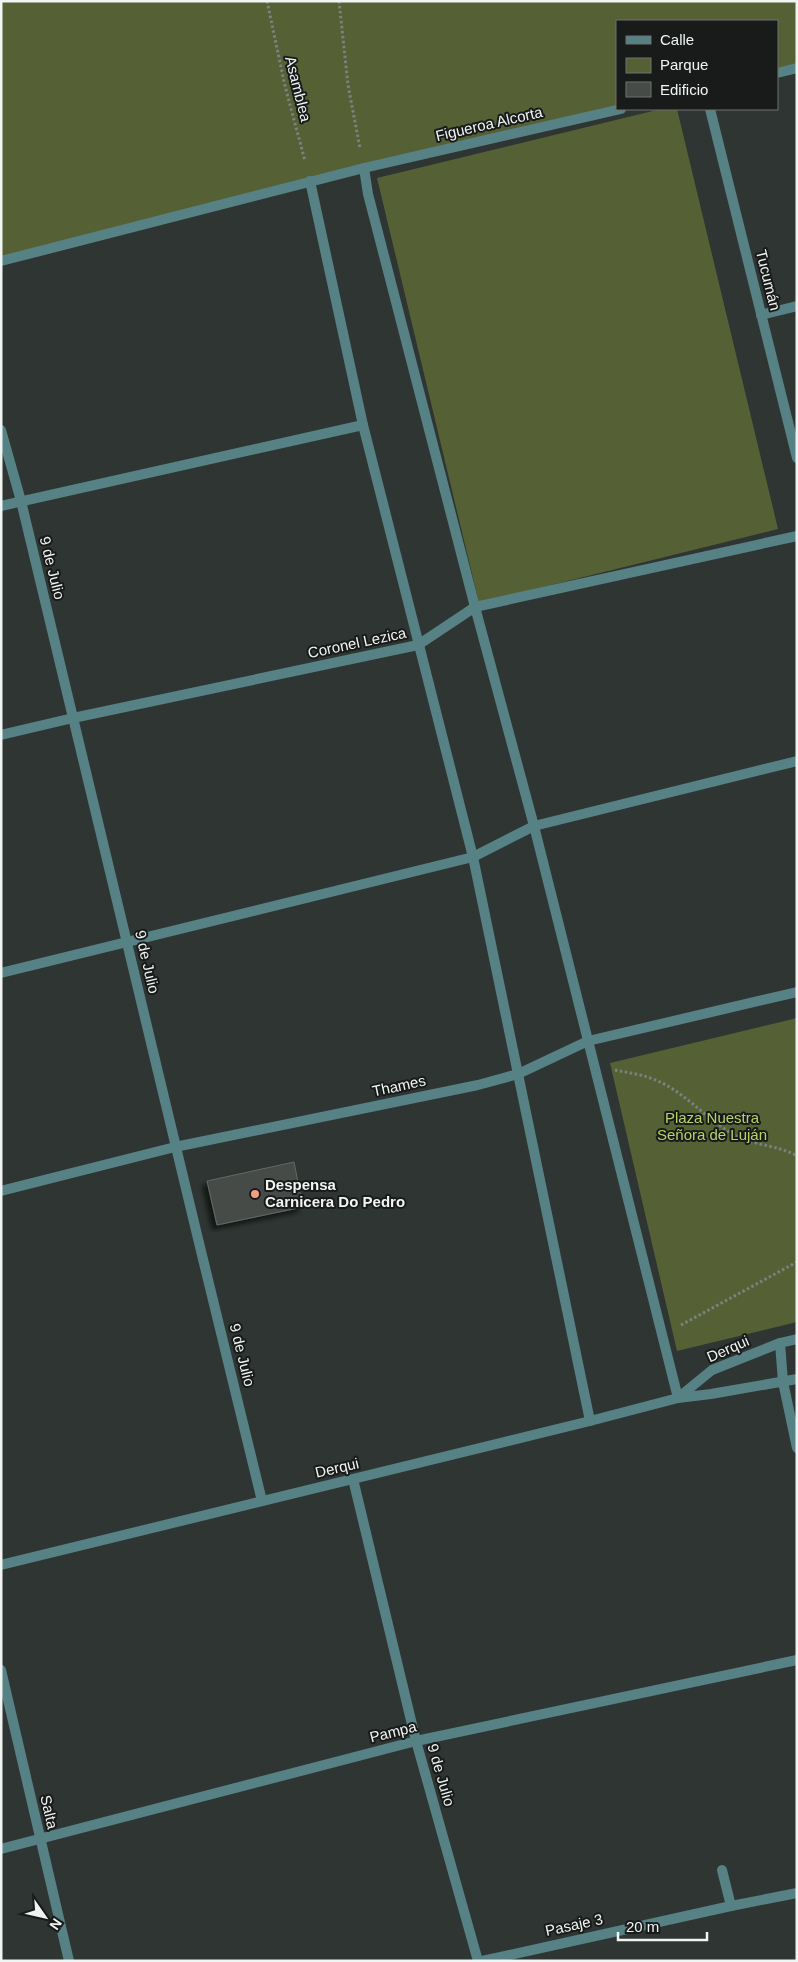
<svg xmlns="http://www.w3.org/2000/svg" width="798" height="1962" viewBox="0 0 798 1962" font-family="Arial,sans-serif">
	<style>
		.green { fill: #556135 }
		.building { fill: #464b47; stroke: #636964; filter: url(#shadow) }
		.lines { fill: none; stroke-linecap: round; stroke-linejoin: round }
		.path { stroke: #7b8180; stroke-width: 3; stroke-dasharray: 2.5 2.5; stroke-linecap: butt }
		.minor { stroke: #568185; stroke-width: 10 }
		.poi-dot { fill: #f39f83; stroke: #181b1a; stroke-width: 2 }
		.labels { text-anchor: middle; stroke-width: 4; stroke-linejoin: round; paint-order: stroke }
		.street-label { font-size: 15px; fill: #f0f4f3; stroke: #181b1a }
		.park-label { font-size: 15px; fill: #b7d36a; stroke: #181b1a }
		.poi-label { font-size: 15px; font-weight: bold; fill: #f0f4f3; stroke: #181b1a; text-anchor: start }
	</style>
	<defs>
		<filter id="shadow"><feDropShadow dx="-4.5" dy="4.5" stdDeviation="2.5" flood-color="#0009"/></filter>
	</defs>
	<rect width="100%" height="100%" fill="#2e3533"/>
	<!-- green -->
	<g class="green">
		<polygon points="1,1 797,1 797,68 777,73 777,21 617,21 617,109 1,261"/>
		<polygon points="661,109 677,109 778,529 479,603 377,178"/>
		<polygon points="797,1018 797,1322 677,1351 610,1063"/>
	</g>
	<!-- building -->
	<polygon class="building" points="294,1162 303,1207 217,1225 207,1181"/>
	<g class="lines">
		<!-- path -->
		<g class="path">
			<polyline points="267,1 285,86 305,161"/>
			<polyline points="339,1 348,85 360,148"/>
			<path d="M615,1070C630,1073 646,1075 660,1082C688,1095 708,1121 735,1135C755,1146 778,1145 797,1156"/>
			<polyline points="681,1325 797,1262"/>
		</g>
		<!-- minor -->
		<g class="minor">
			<polyline points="777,73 797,68"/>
			<polyline points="710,109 797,458"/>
			<polyline points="364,168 368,194 475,607 534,826 678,1398"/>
			<polyline points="310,181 363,425 473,857 590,1421"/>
			<polyline points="1,261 364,168 621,109"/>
			<polyline points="761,315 797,306"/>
			<path d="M1,430L21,501C101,834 180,1168 262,1501"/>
			<polyline points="1,506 363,425"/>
			<polyline points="1,735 73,718 418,645 475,607 797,536"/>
			<polyline points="1,973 473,857 534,826 797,761"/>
			<polyline points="1,1191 175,1147 478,1085 518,1074 588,1041 797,992"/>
			<polyline points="780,1343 783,1382 797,1448"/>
			<polyline points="679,1397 712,1370 780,1343 797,1339"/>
			<polyline points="353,1479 416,1741 478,1961"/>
			<polyline points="1,1565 590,1421 678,1398 711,1394 797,1379"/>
			<polyline points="1,1670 69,1961"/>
			<polyline points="1,1849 416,1741 797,1660"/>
			<polyline points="722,1870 731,1906"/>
			<polyline points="482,1961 731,1906 797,1893"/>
		</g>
	</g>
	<!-- markers -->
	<circle class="poi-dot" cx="255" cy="1194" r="5"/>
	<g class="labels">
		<!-- street labels -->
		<g class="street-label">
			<text transform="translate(298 89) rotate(76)" y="5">Asamblea</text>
			<text transform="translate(489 124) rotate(-13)" y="5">Figueroa Alcorta</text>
			<text transform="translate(768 280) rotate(76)" y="5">Tucumán</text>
			<text transform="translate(52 568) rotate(76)" y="5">9 de Julio</text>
			<text transform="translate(357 643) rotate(-12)" y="5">Coronel Lezica</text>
			<text transform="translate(147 962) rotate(77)" y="5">9 de Julio</text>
			<text transform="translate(399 1086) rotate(-12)" y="5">Thames</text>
			<text transform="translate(728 1349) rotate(-24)" y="5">Derqui</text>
			<text transform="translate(242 1355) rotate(76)" y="5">9 de Julio</text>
			<text transform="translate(337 1468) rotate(-13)" y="5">Derqui</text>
			<text transform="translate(393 1732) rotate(-14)" y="5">Pampa</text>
			<text transform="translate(441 1775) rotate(74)" y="5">9 de Julio</text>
			<text transform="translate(49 1812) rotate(77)" y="5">Salta</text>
			<text transform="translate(574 1925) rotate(-12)" y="5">Pasaje 3</text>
		</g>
		<!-- park labels -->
		<g class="park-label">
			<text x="712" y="1123">Plaza Nuestra<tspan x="712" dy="17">Señora de Luján</tspan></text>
		</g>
		<!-- poi labels -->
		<g class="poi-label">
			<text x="265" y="1190">Despensa<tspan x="265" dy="17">Carnicera Do Pedro</tspan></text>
		</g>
	</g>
	<!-- border -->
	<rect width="798" height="1962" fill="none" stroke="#f0f4f3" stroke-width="5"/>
	<!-- legend -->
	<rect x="616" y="20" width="162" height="90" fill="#181b1a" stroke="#6e7271"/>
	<rect x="626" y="36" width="25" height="8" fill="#568185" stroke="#6e7271"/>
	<text x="660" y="45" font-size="15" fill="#f0f4f3">Calle</text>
	<rect x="626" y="58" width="25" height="15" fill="#556135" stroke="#6e7271"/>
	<text x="660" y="70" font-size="15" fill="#f0f4f3">Parque</text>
	<rect x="626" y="82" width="25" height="15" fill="#464b47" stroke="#6e7271"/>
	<text x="660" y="95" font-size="15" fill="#f0f4f3">Edificio</text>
	<!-- north arrow -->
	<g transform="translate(45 1917) rotate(124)" stroke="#181b1a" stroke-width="4" paint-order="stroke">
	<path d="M0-4L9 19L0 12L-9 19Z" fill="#f0f4f3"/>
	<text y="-8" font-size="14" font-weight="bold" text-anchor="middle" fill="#f0f4f3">N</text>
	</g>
	<!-- scale -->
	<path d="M618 1932v8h89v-8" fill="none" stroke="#f0f4f3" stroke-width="2.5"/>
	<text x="626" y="1932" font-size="15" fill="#f0f4f3" stroke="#181b1a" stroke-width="4" paint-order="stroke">20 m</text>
</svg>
